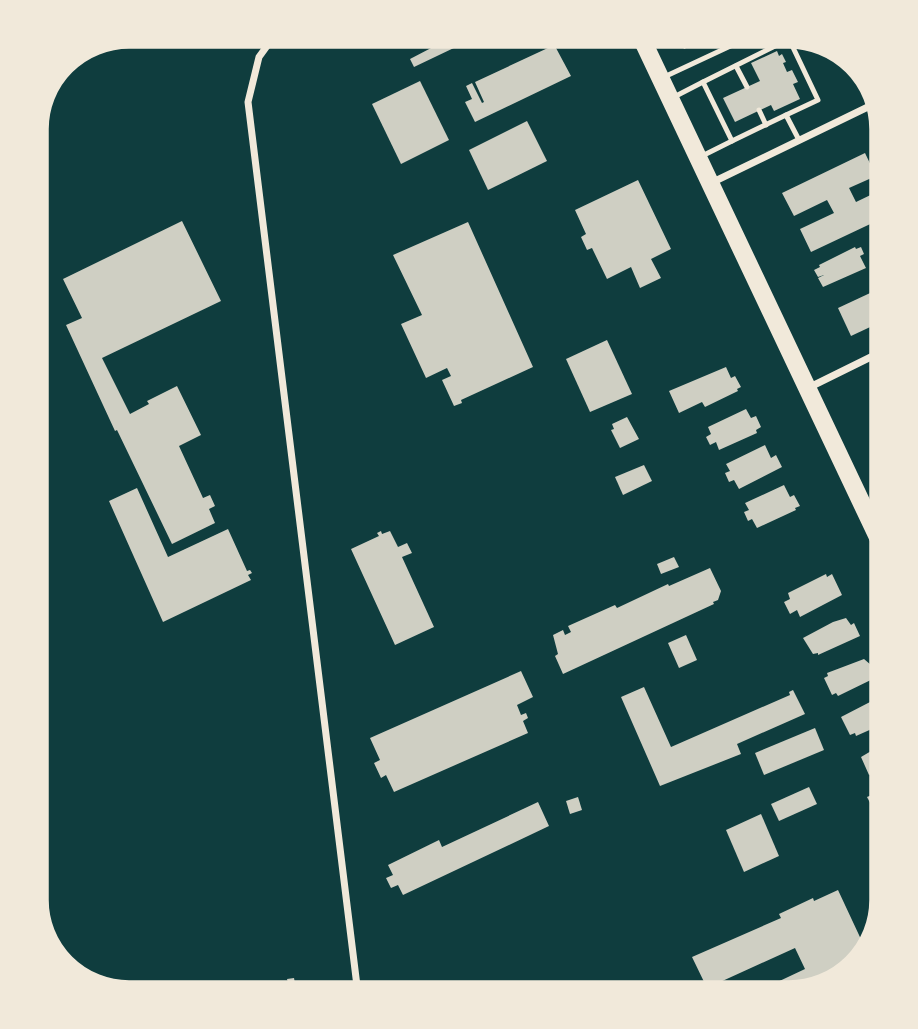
<svg xmlns="http://www.w3.org/2000/svg" width="918" height="1029" viewBox="0 0 918 1029" font-family="'PT Sans',sans-serif">
	<style>
		.building { fill: #cfcfc3 }
		.lines { fill: none; stroke-linecap: round; stroke-linejoin: round }
		.service { stroke: #f1e9da; stroke-width: 5 }
		.minor { stroke: #f1e9da; stroke-width: 7 }
		.primary { stroke: #f1e9da; stroke-width: 18 }
		.rim { fill: none; stroke: #f1e9da; stroke-width: 3.5 }
	</style>
	<rect width="100%" height="100%" fill="#0f3d3e"/>
	<!-- building -->
	<g class="building">
		<polygon points="428,35 481,35 414,67 410,59 433,47"/>
		<polygon points="677,35 721,35 697,47 695,44 684,49"/>
		<polygon points="551,42 558,45 556,48 571,76 475,122 465,102 472,99 466,86 472,83 482,103 484,102 475,82 550,47"/>
		<polygon points="777,51 779,56 782,54 786,62 783,63 787,72 792,70 798,82 793,84 800,99 774,111 771,105 735,122 723,98 760,81 751,63"/>
		<polygon points="849,64 864,72 864,74 856,79"/>
		<polygon points="420,81 449,140 401,164 372,104"/>
		<polygon points="527,121 547,161 488,190 469,150"/>
		<polygon points="865,153 876,176 849,188 856,202 883,189 883,218 811,252 800,229 834,213 827,200 794,216 782,193"/>
		<polygon points="638,180 671,249 651,259 661,278 640,288 631,267 607,279 592,248 587,250 581,237 586,234 575,210"/>
		<polygon points="182,221 221,301 102,358 130,414 149,404 147,401 177,386 201,435 179,446 203,498 210,495 215,506 209,509 215,523 172,544 117,430 115,431 66,325 82,318 63,279"/>
		<polygon points="468,222 533,367 461,400 462,403 454,406 442,380 451,376 447,368 426,378 401,324 422,315 393,255"/>
		<polygon points="855,247 856,249 861,247 864,254 860,256 866,268 823,287 818,278 824,275 818,277 814,270 820,267 819,265"/>
		<polygon points="883,287 883,321 851,336 838,308"/>
		<polygon points="607,340 632,394 590,412 566,359"/>
		<polygon points="726,367 731,378 735,376 741,387 737,389 738,391 705,407 702,402 679,413 669,391"/>
		<polygon points="883,385 883,405 875,389"/>
		<polygon points="746,409 751,418 756,416 761,427 756,430 757,433 719,450 716,442 710,445 706,437 711,434 708,427"/>
		<polygon points="627,417 639,439 620,448 611,430 614,429 612,424"/>
		<polygon points="765,445 771,458 776,455 782,467 739,489 734,480 729,482 725,473 730,471 726,464"/>
		<polygon points="644,465 652,481 623,495 615,477"/>
		<polygon points="784,485 790,497 794,495 800,506 795,508 796,510 757,528 752,519 748,521 744,512 749,510 745,503"/>
		<polygon points="137,488 168,557 228,529 247,571 250,570 252,573 248,575 251,580 163,622 109,501"/>
		<polygon points="381,531 382,534 390,531 398,547 407,543 412,553 402,557 434,627 395,645 351,549 379,536 377,533"/>
		<polygon points="674,557 679,567 661,574 657,564"/>
		<polygon points="710,568 721,591 718,600 713,602 714,604 563,674 555,656 558,654 553,635 563,630 565,635 571,632 568,626 615,605 617,608 668,584 669,586"/>
		<polygon points="826,574 827,577 832,574 842,595 800,617 797,610 790,614 784,602 790,599 788,593"/>
		<polygon points="846,618 851,625 854,623 860,636 818,655 818,653 813,654 803,638 833,622"/>
		<polygon points="686,635 697,660 679,668 668,643"/>
		<polygon points="864,659 871,665 870,669 874,666 879,676 838,696 836,693 832,695 824,678 828,676 827,673"/>
		<polygon points="521,671 533,697 517,705 521,715 526,713 528,718 523,721 528,733 394,792 386,775 381,778 374,763 380,760 370,738"/>
		<polygon points="644,687 671,747 790,695 789,692 793,690 805,714 737,744 741,754 660,786 621,697"/>
		<polygon points="883,698 883,724 856,736 855,733 850,735 841,717 870,702 874,702"/>
		<polygon points="815,728 824,750 764,775 755,753"/>
		<polygon points="883,744 883,772 875,775 874,773 869,775 861,757"/>
		<polygon points="809,787 817,804 779,821 771,804"/>
		<polygon points="883,790 883,818 879,820 867,797"/>
		<polygon points="578,797 582,810 570,814 566,801"/>
		<polygon points="538,802 549,826 403,895 398,885 391,888 386,878 393,875 388,865 439,840 442,847"/>
		<polygon points="761,814 779,856 744,872 726,830"/>
		<polygon points="838,890 866,950 846,975 789,994 752,994 805,969 795,948 707,988 692,957 781,918 779,914 813,898 814,901"/>
		<polygon points="294,978 297,994 217,994 288,983 287,979"/>
	</g>
	<g class="lines">
		<!-- service -->
		<g class="service">
			<polyline points="736,66 747,87"/>
			<polyline points="664,77 754,35"/>
			<polyline points="703,82 789,39 818,100 786,115"/>
			<polyline points="672,98 703,82 732,141 786,115 799,140"/>
			<polyline points="759,110 766,125"/>
			<polyline points="700,157 732,141"/>
		</g>
		<!-- minor -->
		<g class="minor">
			<polyline points="275,35 259,57 248,102 358,994"/>
			<polyline points="711,183 874,104"/>
			<polyline points="808,388 883,351"/>
		</g>
		<!-- primary -->
		<polyline class="primary" points="640,35 883,548"/>
	</g>
	<!-- crop -->
	<path d="M0 0H918V1029H0ZM129 47H789A82 82 0 0 1 871 129V900A82 82 0 0 1 789 982H129A82 82 0 0 1 47 900V129A82 82 0 0 1 129 47Z" fill="#f1e9da" fill-rule="evenodd"/>
	<path class="rim" d="M129 47H789A82 82 0 0 1 871 129V900A82 82 0 0 1 789 982H129A82 82 0 0 1 47 900V129A82 82 0 0 1 129 47Z"/>
</svg>
